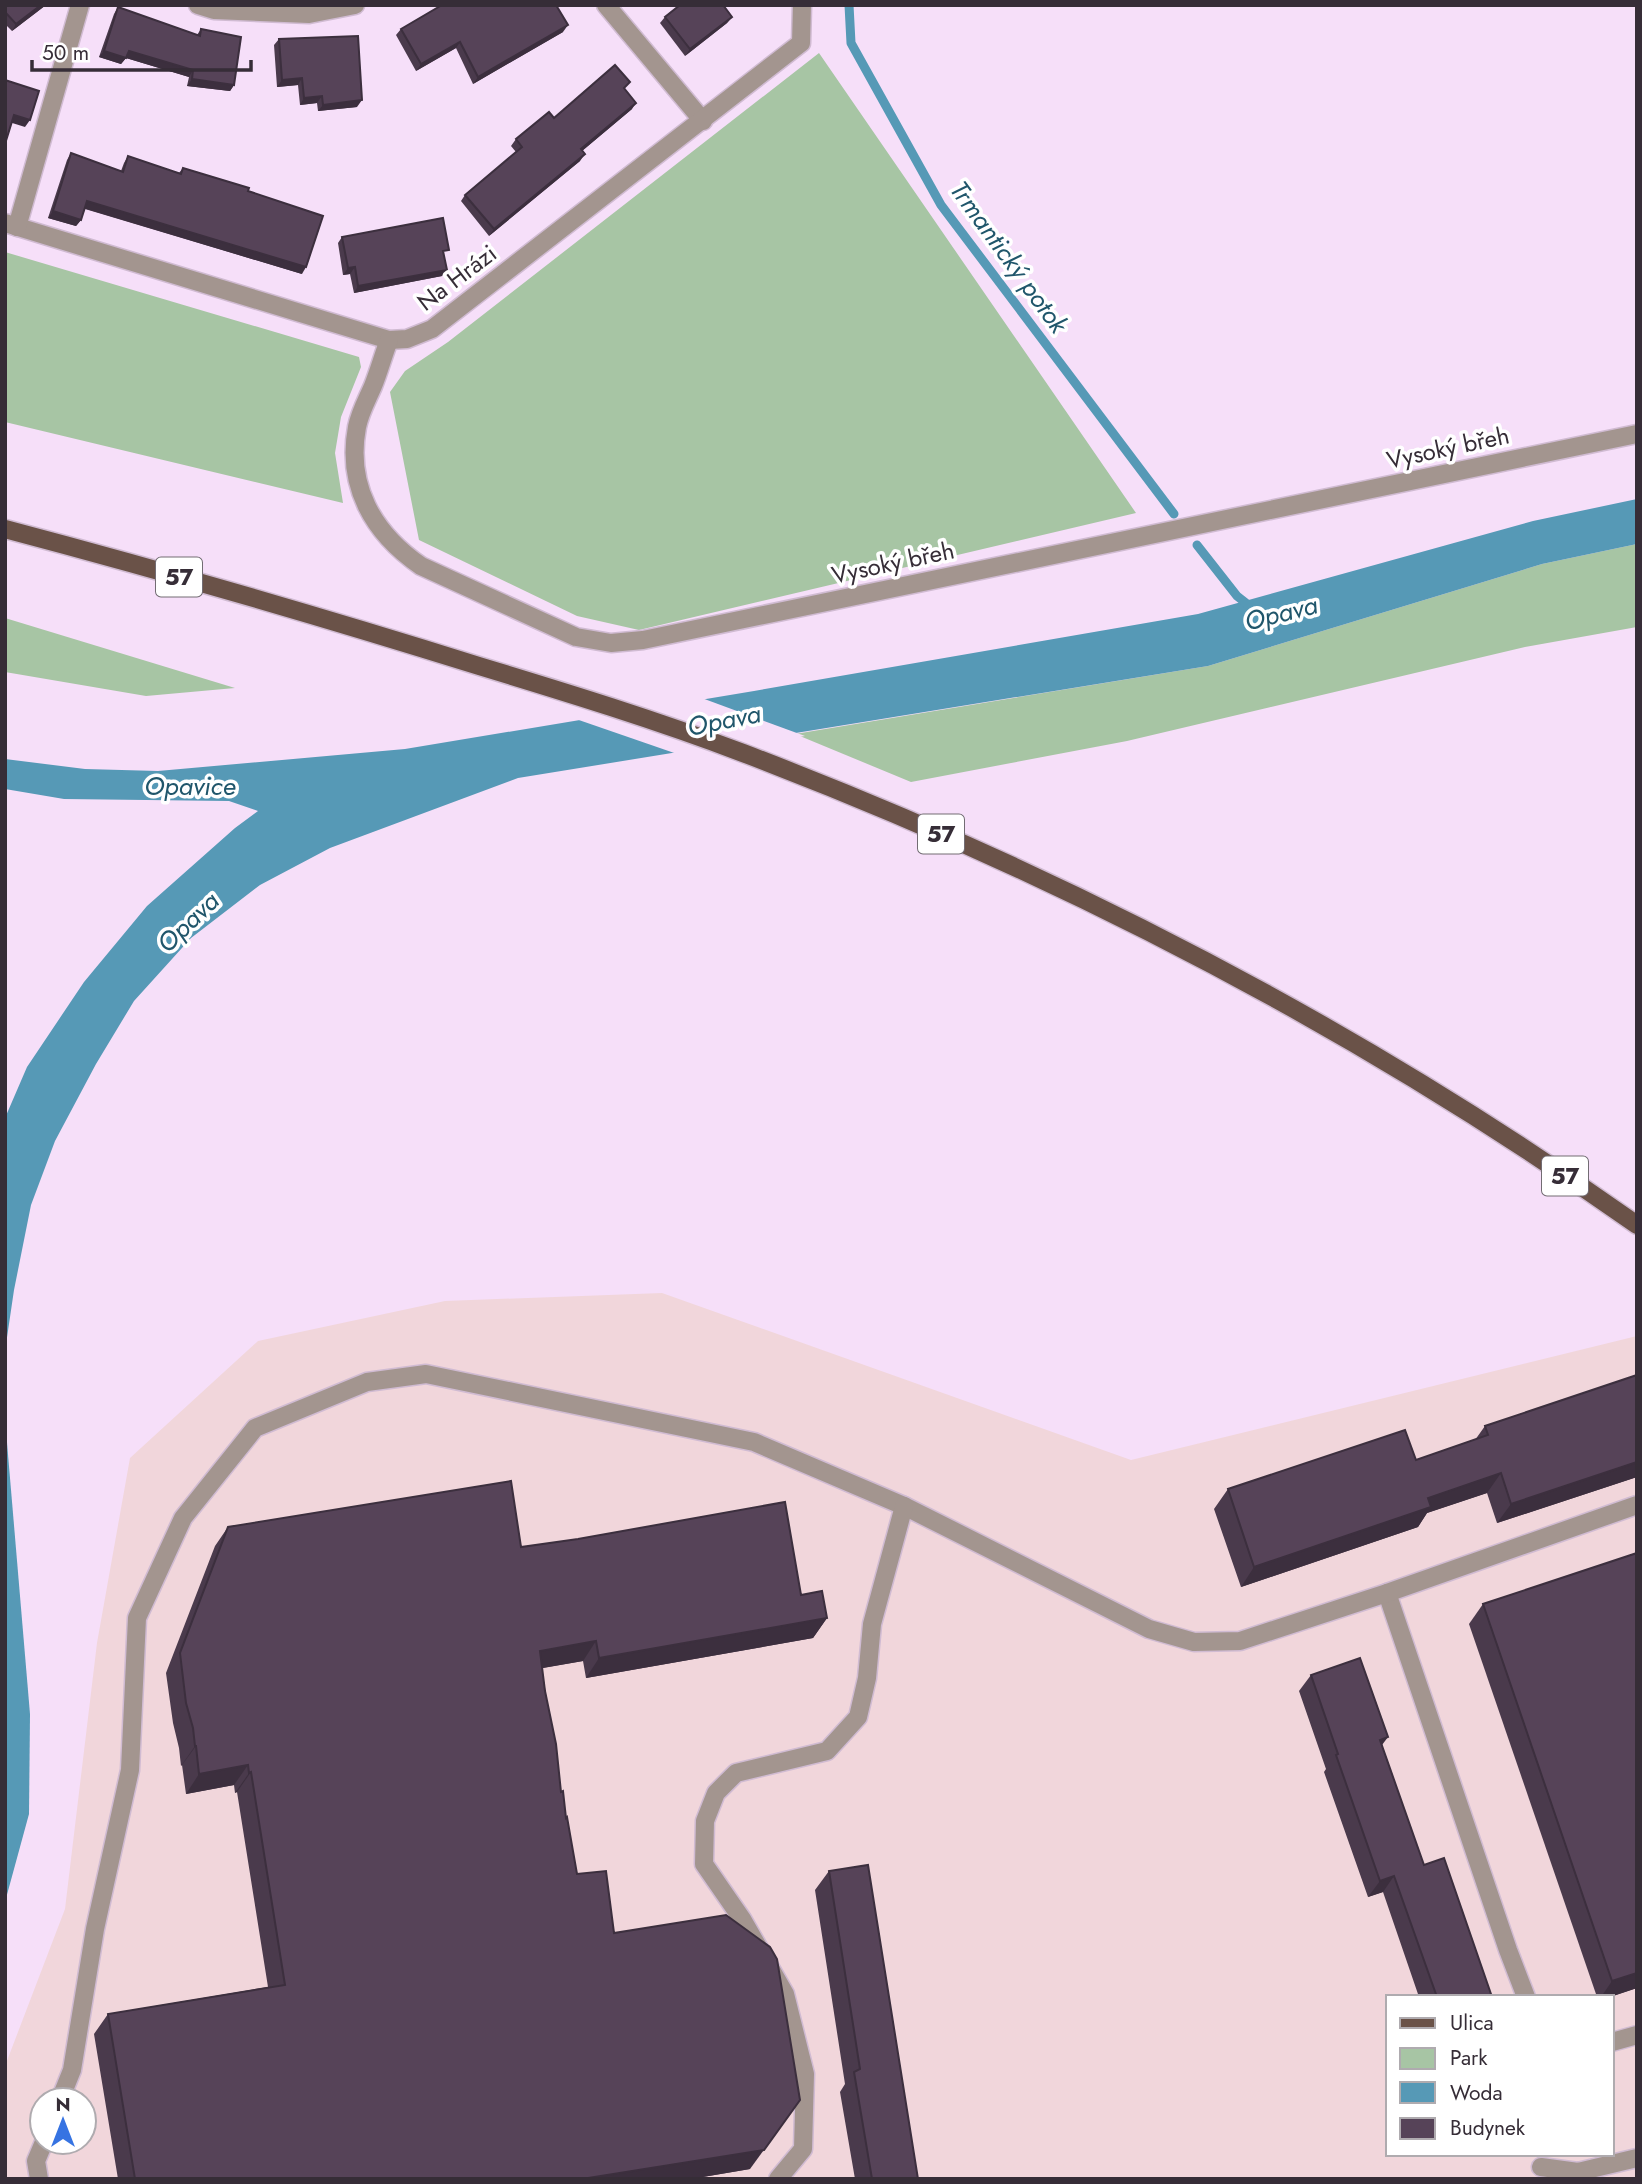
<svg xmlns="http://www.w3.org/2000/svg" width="1642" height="2184" viewBox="0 0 1642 2184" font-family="Jost,sans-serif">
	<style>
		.industrial { fill: #f1d6db; fill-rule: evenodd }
		.green { fill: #a7c5a4 }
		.water { fill: #5699b6 }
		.pier { fill: #f6dff9 }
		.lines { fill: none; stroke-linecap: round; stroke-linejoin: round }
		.stream { stroke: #5699b6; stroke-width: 9 }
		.service-casing { stroke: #d0bbd2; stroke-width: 21 }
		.minor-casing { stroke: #d0bbd2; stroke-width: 21 }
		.primary-casing { stroke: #d0bbd2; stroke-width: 21 }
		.service { stroke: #a3958f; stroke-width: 18 }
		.minor { stroke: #a3958f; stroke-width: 18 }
		.primary { stroke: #6a5248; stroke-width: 18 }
		.wall { fill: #4a3a4c }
		.shaded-wall { fill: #3c2f3e }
		.building { fill: #564358; stroke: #3c2f3e; stroke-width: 2 }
		.labels { text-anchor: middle; stroke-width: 7; stroke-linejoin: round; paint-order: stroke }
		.shield { fill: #fff; stroke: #726c73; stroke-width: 2 }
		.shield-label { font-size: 23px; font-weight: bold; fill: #362d37 }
		.street-label { font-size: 24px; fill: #362d37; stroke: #fff }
		.water-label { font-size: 26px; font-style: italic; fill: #20566b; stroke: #fff }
	</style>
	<rect width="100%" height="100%" fill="#f6dff9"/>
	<!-- industrial -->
	<path class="industrial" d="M662,1293L1131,1460L1637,1336V2179H5V2066L65,1909L97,1643L130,1458L258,1341L445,1301ZM1388,1997H1612V2154H1388ZM42,2100H84V2142H42Z"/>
	<!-- green -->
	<g class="green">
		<polygon points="819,53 1136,513 639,630 577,616 419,540 390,392 405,371 448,342"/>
		<polygon points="5,252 359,357 361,367 341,417 335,453 343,503 5,422"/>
		<polygon points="1637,544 1637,627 1525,647 1127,741 911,782 795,734 1208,666 1542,564"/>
		<polygon points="5,618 235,688 146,696 5,672"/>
	</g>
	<!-- water -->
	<g class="water">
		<polygon points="1637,499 1637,544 1542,564 1208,666 518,778 330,848 260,885 191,938 134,1001 96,1064 55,1141 31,1205 14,1290 5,1351 5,1118 27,1067 84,982 147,906 235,828 258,811 229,801 64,799 5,789 5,759 85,769 158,771 405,749 754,691 1198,614 1533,521"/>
		<polygon points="5,1419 30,1714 29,1814 5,1902"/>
	</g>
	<!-- pier -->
	<polygon class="pier" points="699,697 805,736 683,756 573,718"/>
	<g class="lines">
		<!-- stream -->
		<g class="stream">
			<polyline points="849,5 851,43 941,205 1174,514"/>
			<polyline points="1197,545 1237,596 1251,607"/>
		</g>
		<defs>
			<g id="service">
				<polyline points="1387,1593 1508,1950 1526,1997"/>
				<polyline points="1612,2042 1637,2035"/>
				<polyline points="60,2100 72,2070 95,1929 130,1770 137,1618 183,1518 255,1428 367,1382 426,1374 754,1442 904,1506 1149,1629 1194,1642 1240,1641 1387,1593 1637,1505"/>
				<polyline points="1541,2167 1578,2172 1637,2158"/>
				<polyline points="39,2179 36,2161 44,2142"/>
				<polyline points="778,2179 803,2149 805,2074 785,1994 742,1919 704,1864 705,1821 716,1793 736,1773 827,1751 858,1717 867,1678 872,1624 904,1506"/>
			</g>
			<g id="minor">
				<polyline points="198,5 214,10 309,14 355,5"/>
				<polyline points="606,5 703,121"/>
				<polyline points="5,223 389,340 407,339 432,329 801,43 802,5"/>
				<polyline points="17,227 80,5"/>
				<path d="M389,340C383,356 379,371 373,386C367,400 360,412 357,427C346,486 373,533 421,566L576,637L611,643L643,640L1637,434"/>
			</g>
			<path id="primary" d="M5,529C164,571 322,617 479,666C568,693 656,720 743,753C1059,873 1361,1030 1637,1225"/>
		</defs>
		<!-- service casing -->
		<use href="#service" class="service-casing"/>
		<!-- minor casing -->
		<use href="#minor" class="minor-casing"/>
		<!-- primary casing -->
		<use href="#primary" class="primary-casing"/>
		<!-- service -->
		<use href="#service" class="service"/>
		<!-- minor -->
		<use href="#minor" class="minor"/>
		<!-- primary -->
		<use href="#primary" class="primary"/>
	</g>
	<!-- wall -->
	<g class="wall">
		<polygon points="5,5 46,5 12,31 5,24"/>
		<polygon points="118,7 197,35 201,29 234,85 230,91 187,86 189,77 126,58 121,64 99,57 114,14"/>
		<polygon points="665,17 732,17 727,23 685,56 660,23"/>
		<polygon points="401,29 563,32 473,84 456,48 416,71 396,35"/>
		<polygon points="279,39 357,107 318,111 317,103 300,105 298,85 277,87 274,45"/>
		<polygon points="625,89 632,109 582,151 580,161 489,236 461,201 465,195 516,152 511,146 516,139 554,118"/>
		<polygon points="71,153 121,171 124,163 128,156 179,173 183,168 248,191 302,274 85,209 81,220 76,226 48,218 67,160"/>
		<polygon points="342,237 445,257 442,276 354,293 350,274 343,275 338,243"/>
		<polygon points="1637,1375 1637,1477 1497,1523 1487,1493 1427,1513 1418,1527 1241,1587 1214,1509 1228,1489 1416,1460 1475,1440 1485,1426"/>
		<polygon points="228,1527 521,1547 801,1595 827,1618 813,1638 586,1678 583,1661 542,1668 561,1792 577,1874 614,1933 750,2169 691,2179 118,2179 94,2034 108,2014 268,1987 237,1792 235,1793 234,1785 186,1794 182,1765 181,1766 179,1748 173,1723 166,1673 215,1546"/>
		<polygon points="1637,1553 1637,1988 1610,1997 1597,1997 1469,1624 1483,1604"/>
		<polygon points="1311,1675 1382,1745 1424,1865 1492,1997 1419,1997 1383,1892 1368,1897 1324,1772 1326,1769 1299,1691"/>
		<polygon points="829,1871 918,2179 855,2179 840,2092 845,2084 815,1890"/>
	</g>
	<!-- shaded-wall -->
	<g class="shaded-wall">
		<polygon points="41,5 46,5 12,31 16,24"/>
		<polygon points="732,17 727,23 685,56 690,49"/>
		<polygon points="568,25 563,32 473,84 478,77"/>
		<polygon points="460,42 456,48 416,71 421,64"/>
		<polygon points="104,51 129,51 193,70 189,77 126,58 121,64 99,57"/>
		<polygon points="302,78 298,85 277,87 282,80"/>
		<polygon points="192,79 234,85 230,91 187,86"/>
		<polygon points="322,96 317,103 300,105 304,98"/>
		<polygon points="362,100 357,107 318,111 323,105"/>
		<polygon points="636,103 632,109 576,156 581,149"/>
		<polygon points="14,115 30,120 25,127 9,122"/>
		<polygon points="585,154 580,161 489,236 494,229"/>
		<polygon points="87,201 306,267 302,274 83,208"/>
		<polygon points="53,211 81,220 76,226 48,218"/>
		<polygon points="355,267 350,274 343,275 348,268"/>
		<polygon points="447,270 442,276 354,293 358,286"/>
		<polygon points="1637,1462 1637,1477 1497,1523 1511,1504"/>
		<polygon points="1501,1473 1487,1493 1427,1513 1418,1527 1241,1587 1254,1567 1428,1498"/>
		<polygon points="827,1618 813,1638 586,1678 599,1658"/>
		<polygon points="596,1641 583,1661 526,1671 540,1651"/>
		<polygon points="1388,1737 1376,1753 1380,1740"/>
		<polygon points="195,1746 196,1746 182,1765 181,1766"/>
		<polygon points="248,1765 234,1785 186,1794 199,1774"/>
		<polygon points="251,1772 237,1792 235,1793 249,1773"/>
		<polygon points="1394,1876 1383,1892 1368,1897 1380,1881"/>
		<polygon points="1637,1973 1637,1988 1610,1997 1601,1997 1612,1981"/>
		<polygon points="800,2100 750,2169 691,2179 582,2179"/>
	</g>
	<!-- building -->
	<g class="building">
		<polygon points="5,5 41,5 16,24 5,12"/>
		<polygon points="442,5 556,5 568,25 478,77 460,42 421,64 401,29"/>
		<polygon points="680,5 723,5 732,17 690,49 665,17"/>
		<polygon points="118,7 200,36 201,29 241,37 234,85 192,79 193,70 129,51 126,58 104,51"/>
		<polygon points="358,36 362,100 323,105 322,96 304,98 302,78 282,80 279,39"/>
		<polygon points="615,65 630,82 624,88 636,103 581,149 585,154 494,229 465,195 522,147 516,139 549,112 554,118"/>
		<polygon points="5,80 39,91 30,120 14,115 5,144"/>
		<polygon points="71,153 123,172 128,156 181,174 183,168 249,188 248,191 323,216 306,267 87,201 81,220 53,211"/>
		<polygon points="443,218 449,250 443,251 447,270 358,286 355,267 348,268 342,237"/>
		<polygon points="1637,1375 1637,1462 1511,1504 1501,1473 1428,1498 1431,1507 1254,1567 1228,1489 1405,1430 1416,1460 1488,1435 1485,1426"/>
		<polygon points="511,1481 521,1547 578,1539 785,1502 801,1595 822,1591 827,1618 599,1658 596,1641 540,1651 545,1691 556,1744 561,1792 563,1791 566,1818 567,1817 577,1874 606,1871 614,1933 726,1915 770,1947 777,1959 800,2100 764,2150 582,2179 135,2179 108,2014 285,1985 251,1772 249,1773 248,1765 199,1774 196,1746 195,1746 193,1728 186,1703 180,1653 228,1527"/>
		<polygon points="1637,1553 1637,1973 1612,1981 1483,1604"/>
		<polygon points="1360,1658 1388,1737 1380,1740 1424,1865 1444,1858 1492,1997 1437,1997 1394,1876 1380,1881 1336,1755 1338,1754 1311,1675"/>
		<polygon points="868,1865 918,2179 872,2179 854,2072 860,2069 829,1871"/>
	</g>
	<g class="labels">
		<!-- shield labels -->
		<g class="shield">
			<rect x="156" y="557.5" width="46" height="39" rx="5"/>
			<rect x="918" y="814.5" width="46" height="39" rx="5"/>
			<rect x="1542" y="1156.5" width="46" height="39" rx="5"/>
		</g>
		<g class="shield-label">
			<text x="179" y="585">57</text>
			<text x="941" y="842">57</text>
			<text x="1565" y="1184">57</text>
		</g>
		<!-- street labels -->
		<g class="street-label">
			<text transform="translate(457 278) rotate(-37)" y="8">Na Hrázi</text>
			<text transform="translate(1448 448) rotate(-12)" y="8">Vysoký břeh</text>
			<text transform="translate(893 563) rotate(-12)" y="8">Vysoký břeh</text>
		</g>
		<!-- water labels -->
		<g class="water-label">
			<text transform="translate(1009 257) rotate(54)" y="9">Trmantický potok</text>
			<text transform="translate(1281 613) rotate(-14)" y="9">Opava</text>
			<text transform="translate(724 720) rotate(-11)" y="9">Opava</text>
			<text x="190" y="795">Opavice</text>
			<text transform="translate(188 922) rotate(-44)" y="9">Opava</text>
		</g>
	</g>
	<!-- border -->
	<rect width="1642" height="2184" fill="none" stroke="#362d37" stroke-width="14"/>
	<!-- legend -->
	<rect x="1386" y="1995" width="228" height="161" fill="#ffffff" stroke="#afabaf" stroke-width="2"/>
	<rect x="1400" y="2018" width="35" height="10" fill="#6a5248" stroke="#afabaf" stroke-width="2"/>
	<text x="1450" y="2030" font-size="21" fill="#362d37">Ulica</text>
	<rect x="1400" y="2048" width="35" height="21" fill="#a7c5a4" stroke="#afabaf" stroke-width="2"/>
	<text x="1450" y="2065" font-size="21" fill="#362d37">Park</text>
	<rect x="1400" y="2082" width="35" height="21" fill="#5699b6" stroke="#afabaf" stroke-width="2"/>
	<text x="1450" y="2100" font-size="21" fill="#362d37">Woda</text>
	<rect x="1400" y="2118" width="35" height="21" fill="#564358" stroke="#afabaf" stroke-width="2"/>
	<text x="1450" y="2135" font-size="21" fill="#362d37">Budynek</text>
	<!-- north arrow -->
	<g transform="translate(63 2121)"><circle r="33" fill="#ffffff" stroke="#afabaf" stroke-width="2"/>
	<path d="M0-5L12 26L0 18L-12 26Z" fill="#3673e2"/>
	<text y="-10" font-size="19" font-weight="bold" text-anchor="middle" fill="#362d37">N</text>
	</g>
	<!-- scale -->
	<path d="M32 60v10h219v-10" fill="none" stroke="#362d37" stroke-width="3.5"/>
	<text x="42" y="60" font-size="21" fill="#362d37" stroke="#ffffff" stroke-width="5" paint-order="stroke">50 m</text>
</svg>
